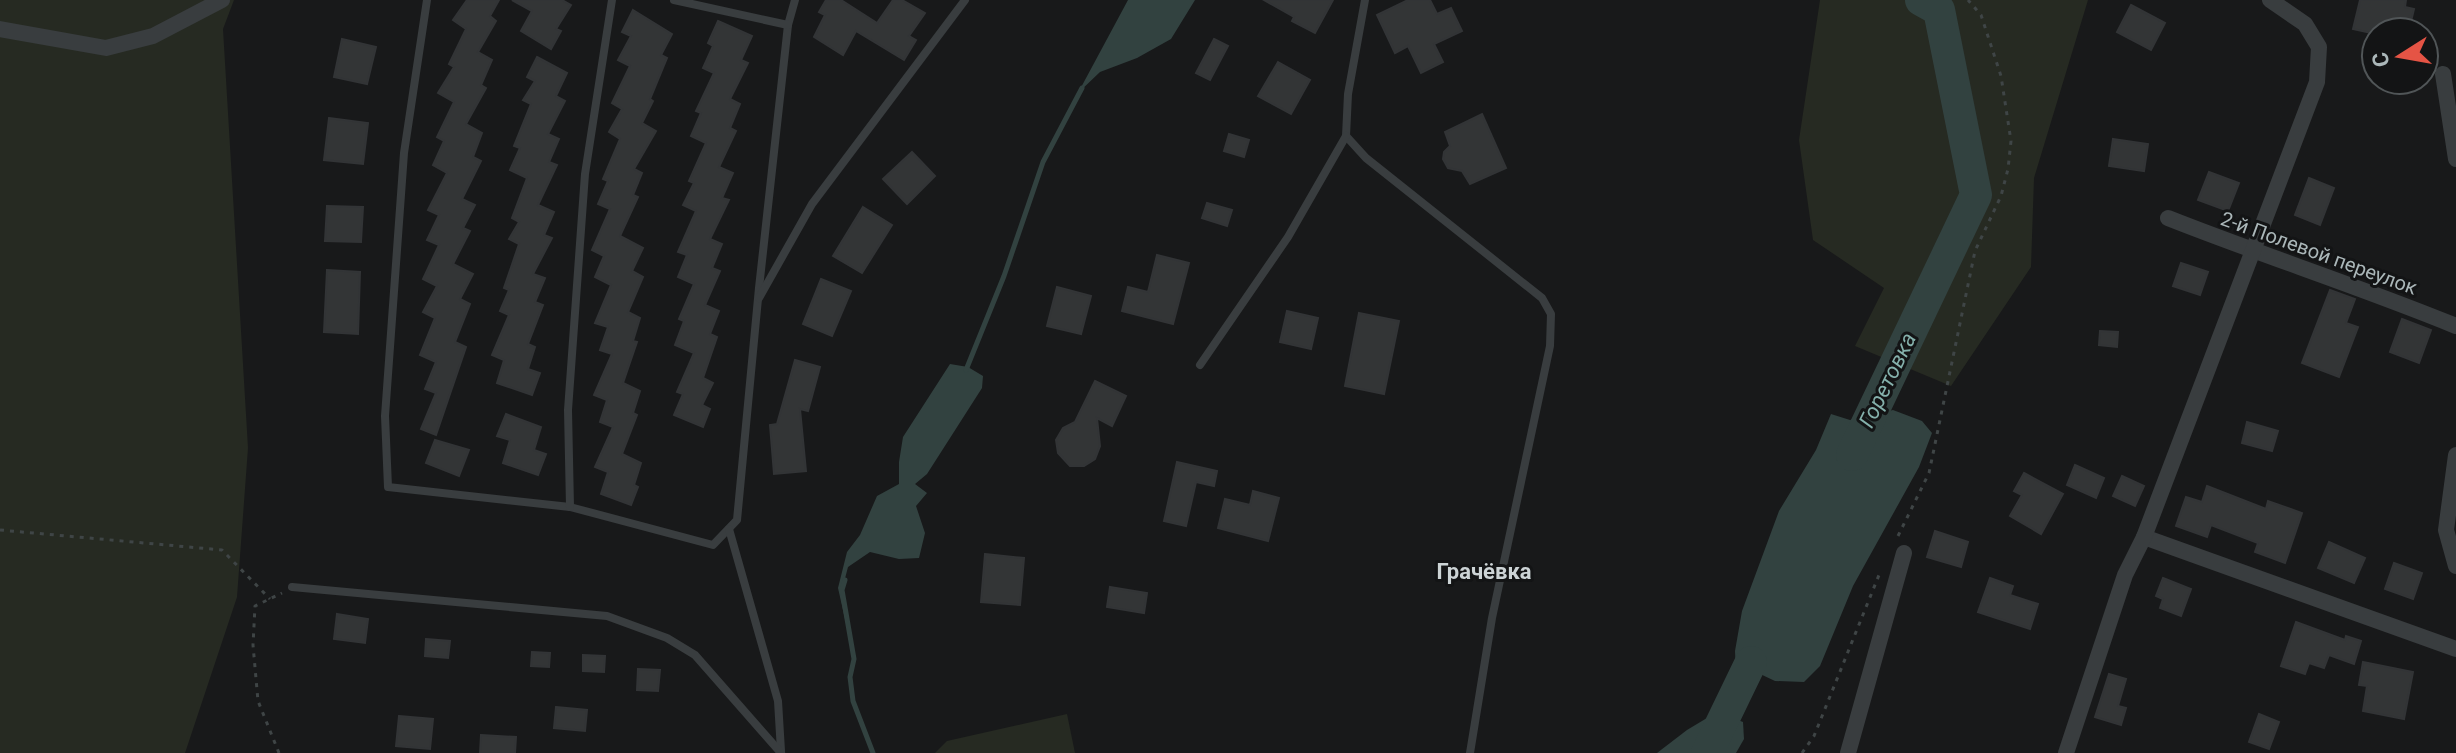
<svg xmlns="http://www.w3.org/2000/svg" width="2456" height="753" viewBox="0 0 2456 753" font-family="Roboto,sans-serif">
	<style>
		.green { fill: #262a22 }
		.water { fill: #324240 }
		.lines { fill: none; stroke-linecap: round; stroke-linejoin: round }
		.stream { stroke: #324240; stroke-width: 5 }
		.river { stroke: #324240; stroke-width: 32 }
		.building { fill: #333536; stroke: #323436; stroke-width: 2 }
		.path { stroke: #3f4546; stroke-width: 3; stroke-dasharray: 4 6; stroke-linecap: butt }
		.lane { stroke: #393d3f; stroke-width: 8 }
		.street { stroke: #393d3f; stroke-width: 16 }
		.labels { text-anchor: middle; stroke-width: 6; stroke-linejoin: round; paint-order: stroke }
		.street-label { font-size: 20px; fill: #abb7b9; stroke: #131415 }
		.water-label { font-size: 22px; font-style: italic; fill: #85b1ac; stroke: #131415 }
		.neighbourhood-label { font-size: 22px; font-weight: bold; fill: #ccd3d5; stroke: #131415 }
	</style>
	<rect width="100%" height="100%" fill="#18191a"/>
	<!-- green -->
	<g class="green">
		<polygon points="0,0 234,0 223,29 248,448 237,597 185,753 0,753"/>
		<polygon points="1820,0 2088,0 2034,178 2031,267 1951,386 1855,346 1884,288 1813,240 1799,140"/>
		<polygon points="1067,714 1075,753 935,753 947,741"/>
	</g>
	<!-- water -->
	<g class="water">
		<polygon points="1128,0 1195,0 1171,39 1137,58 1100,72 1078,93"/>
		<polygon points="950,364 968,367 983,376 982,388 927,474 915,484 927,493 916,506 925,533 919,558 899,559 870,552 848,567 842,590 847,628 838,588 847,552 860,535 877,496 899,484 899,462 903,437"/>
		<path d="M1893,410L1922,421L1932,433L1919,467L1853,586L1820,666L1804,682L1775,681L1758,673C1749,683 1751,694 1743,705L1731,702L1725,696L1736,675L1735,651L1742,611L1779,511L1816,450L1831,414L1850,420Z"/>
		<polygon points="1717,712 1743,722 1744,739 1736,753 1657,753 1687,730"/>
	</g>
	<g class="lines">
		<!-- stream -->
		<g class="stream">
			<polyline points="966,370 1004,276 1043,162 1082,88"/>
			<polyline points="845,580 842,590 854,659 850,677 853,701 873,753"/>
		</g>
		<!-- river -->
		<g class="river">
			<polyline points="1852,455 1976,195 1939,10 1921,0"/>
			<polyline points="1707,753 1751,662"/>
		</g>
	</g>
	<!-- building -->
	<g class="building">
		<polygon points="467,0 499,0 490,16 496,21 478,52 492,60 481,85 486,88 466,124 482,133 473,157 481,161 462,199 475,205 463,228 470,231 453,264 473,274 460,299 470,304 455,342 466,347 436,435 421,429 436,393 425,389 436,362 420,355 435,318 423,312 437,286 423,279 439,245 427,240 439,215 428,210 447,173 433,165 444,141 437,137 454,102 438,93 454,67 449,64 466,29 453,20"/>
		<polygon points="512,0 562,0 571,5 556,29 561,31 551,49 521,31 532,11"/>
		<polygon points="826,0 841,0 877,23 893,0 902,0 925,13 909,36 916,40 904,60 856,31 843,55 814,37 825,15 819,12"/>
		<polygon points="1264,0 1333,0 1315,33 1292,21 1294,17"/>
		<polygon points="1408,0 1430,0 1437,14 1451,8 1462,31 1434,44 1443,62 1421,73 1408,46 1395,53 1377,15"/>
		<polygon points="2360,0 2406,0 2405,7 2414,9 2409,30 2388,25 2386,32 2376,32 2376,34 2353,29"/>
		<polygon points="2131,5 2165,23 2151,50 2117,32"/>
		<polygon points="633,10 672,34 661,55 667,58 650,99 653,101 642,123 656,131 634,169 642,173 633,195 638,197 620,236 643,248 632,271 643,277 628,312 640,318 633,341 637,342 623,383 640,391 633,413 637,415 622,454 641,463 634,485 638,487 631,505 601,494 608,472 595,467 613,427 600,422 607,400 594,395 612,354 600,350 608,327 595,323 611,285 595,277 604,256 592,250 610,209 598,204 608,181 603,179 620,139 609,132 622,109 612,103 630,66 618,60 631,36 622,32"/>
		<polygon points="718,21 752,36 741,60 748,63 730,99 740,104 730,128 736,131 719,167 733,173 722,198 729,200 710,239 722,244 712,268 720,271 705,305 719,311 710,334 717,337 703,378 713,383 702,405 710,409 703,427 674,415 683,394 677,392 694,353 675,345 684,321 679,319 694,284 678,277 687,255 678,252 696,211 683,205 694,183 689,181 706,143 691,136 701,113 696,111 714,73 703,68 713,46 708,43"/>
		<polygon points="342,39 376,47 367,84 334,77"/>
		<polygon points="1214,39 1228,46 1210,80 1196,73"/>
		<polygon points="537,57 567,73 556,96 565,101 548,134 559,139 549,162 557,165 538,205 554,212 544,235 552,238 533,274 545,278 535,302 543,305 528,344 535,347 528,369 540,373 532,395 497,383 504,360 492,355 509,315 500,311 509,290 504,288 519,244 509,239 519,222 512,218 527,178 510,170 520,148 514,146 531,104 523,100 535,81 527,77"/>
		<polygon points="1278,62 1310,80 1291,114 1258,96"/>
		<polygon points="1482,114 1506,168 1470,184 1462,171 1448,168 1443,159 1444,152 1450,146 1445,132"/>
		<polygon points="329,118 368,123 363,164 324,160"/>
		<polygon points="1229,134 1249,140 1244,157 1224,151"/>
		<polygon points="2113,139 2148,144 2144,171 2109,166"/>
		<polygon points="912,152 935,176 907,204 883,179"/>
		<polygon points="2209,172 2239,183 2228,211 2198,200"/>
		<polygon points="2309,178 2334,188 2320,225 2295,215"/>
		<polygon points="1207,203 1232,210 1227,226 1202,218"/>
		<polygon points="327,206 363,207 361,242 325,241"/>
		<polygon points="863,207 892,225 862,273 833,256"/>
		<polygon points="1157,255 1189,263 1173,324 1122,311 1128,287 1148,292"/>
		<polygon points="2181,263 2208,272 2200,295 2173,286"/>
		<polygon points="327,270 360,272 358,334 324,332"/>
		<polygon points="821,279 851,291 832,336 803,324"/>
		<polygon points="1057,287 1091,296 1081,334 1047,326"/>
		<polygon points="2330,290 2355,299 2346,323 2358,327 2339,377 2302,363"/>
		<polygon points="1287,311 1318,318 1311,349 1280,342"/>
		<polygon points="1359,313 1399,321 1384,394 1345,386"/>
		<polygon points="2402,319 2431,330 2419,363 2390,352"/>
		<polygon points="2100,331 2118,332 2117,347 2099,345"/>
		<polygon points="795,360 820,367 808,411 800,409 806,471 774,474 770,425 777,424"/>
		<polygon points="1095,381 1126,396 1112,426 1097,418 1100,446 1095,459 1084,466 1070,466 1058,453 1056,440 1063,428 1075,422"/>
		<polygon points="506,414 541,427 534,450 546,454 538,475 503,463 510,440 497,436"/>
		<polygon points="2247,422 2278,431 2272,451 2242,443"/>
		<polygon points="435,440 469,450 459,476 426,463"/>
		<polygon points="1177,462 1217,471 1214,486 1196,482 1186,526 1164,521"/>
		<polygon points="2075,465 2104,478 2096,498 2067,485"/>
		<polygon points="2024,473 2063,494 2041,534 2010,516 2022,495 2014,491"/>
		<polygon points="2122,476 2144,486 2135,506 2113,496"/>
		<polygon points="2207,486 2266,509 2268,501 2302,513 2285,563 2255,552 2258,543 2211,525 2207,537 2176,526 2186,497 2202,502"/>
		<polygon points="1253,491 1279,498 1268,541 1218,528 1225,499 1250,505"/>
		<polygon points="1935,531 1968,542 1961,567 1927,557"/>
		<polygon points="2329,542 2365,558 2354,583 2318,568"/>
		<polygon points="985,554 1024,558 1020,605 981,602"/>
		<polygon points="2394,563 2422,573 2413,599 2385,589"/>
		<polygon points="1990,578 2013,586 2010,595 2038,604 2030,629 1978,612"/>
		<polygon points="2163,578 2191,589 2181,616 2160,608 2163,599 2156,596"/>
		<polygon points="1110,587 1147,593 1144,613 1107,607"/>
		<polygon points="337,614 368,619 365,643 334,639"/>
		<polygon points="2296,622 2345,640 2346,636 2361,641 2354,664 2329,655 2324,668 2309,663 2305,674 2281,666"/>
		<polygon points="426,639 450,641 448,658 425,656"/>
		<polygon points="532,652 550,653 549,667 531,666"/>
		<polygon points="583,655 605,656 604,672 583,671"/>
		<polygon points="2363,662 2413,672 2404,719 2363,711 2367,686 2359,685"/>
		<polygon points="638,669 660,670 658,691 637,690"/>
		<polygon points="2109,674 2126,679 2118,706 2126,708 2121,725 2095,717"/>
		<polygon points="556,707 587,710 585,731 554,728"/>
		<polygon points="2259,714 2279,722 2269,749 2249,742"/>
		<polygon points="399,716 433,719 430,749 396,746"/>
		<polygon points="481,735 516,737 515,753 480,753"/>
	</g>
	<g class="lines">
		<!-- path -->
		<g class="path">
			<polyline points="0,530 222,550 270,599"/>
			<polyline points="1898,536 1929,473 1975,251 2001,196 2008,169 2011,141 2001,76 1981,15 1968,0"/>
			<polyline points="279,753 258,701 253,645 255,606 282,593"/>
			<polyline points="1802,753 1814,736 1879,575"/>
		</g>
		<!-- lane -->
		<g class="lane">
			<polyline points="427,0 404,153 385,416 388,487 570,507 713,545 737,520 759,288 788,25 795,0"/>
			<polyline points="674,0 788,25"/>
			<polyline points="1365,0 1348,94 1346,136 1366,158 1542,298 1551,314 1550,346 1492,618 1470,753"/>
			<polyline points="759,298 812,204 965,0"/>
			<polyline points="1200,365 1288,237 1346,136"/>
			<polyline points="570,507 568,410 585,174 612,0"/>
			<polyline points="729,529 778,701 781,751"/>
			<polyline points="292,587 607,616 667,638 695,655 781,753"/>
		</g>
		<!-- street -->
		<g class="street">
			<polyline points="0,29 106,48 153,36 222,0"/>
			<polyline points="2443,74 2456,159"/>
			<path d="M2168,218C2264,256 2361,287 2456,326"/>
			<polyline points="2456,455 2446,530 2456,566"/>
			<polyline points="2144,537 2456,649"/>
			<polyline points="1848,753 1904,553"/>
			<polyline points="2066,753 2125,575 2144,537 2317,82 2319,47 2305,24 2270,0"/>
		</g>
	</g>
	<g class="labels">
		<!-- street labels -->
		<g class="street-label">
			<text transform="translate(2319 253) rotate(20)" y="7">2-й Полевой переулок</text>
		</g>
		<!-- water labels -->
		<g class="water-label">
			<text transform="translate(1887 380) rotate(-64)" y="8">Горетовка</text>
		</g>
		<!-- neighbourhood labels -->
		<g class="neighbourhood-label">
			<text x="1484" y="579">Грачёвка</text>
		</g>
	</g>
	<!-- north arrow -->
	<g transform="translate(2400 56) rotate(259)"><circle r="38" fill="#131415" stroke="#505557" stroke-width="2"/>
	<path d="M0-6L14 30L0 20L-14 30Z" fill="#e55445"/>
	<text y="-12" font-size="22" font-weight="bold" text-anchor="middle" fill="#abb7b9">С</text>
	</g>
</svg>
